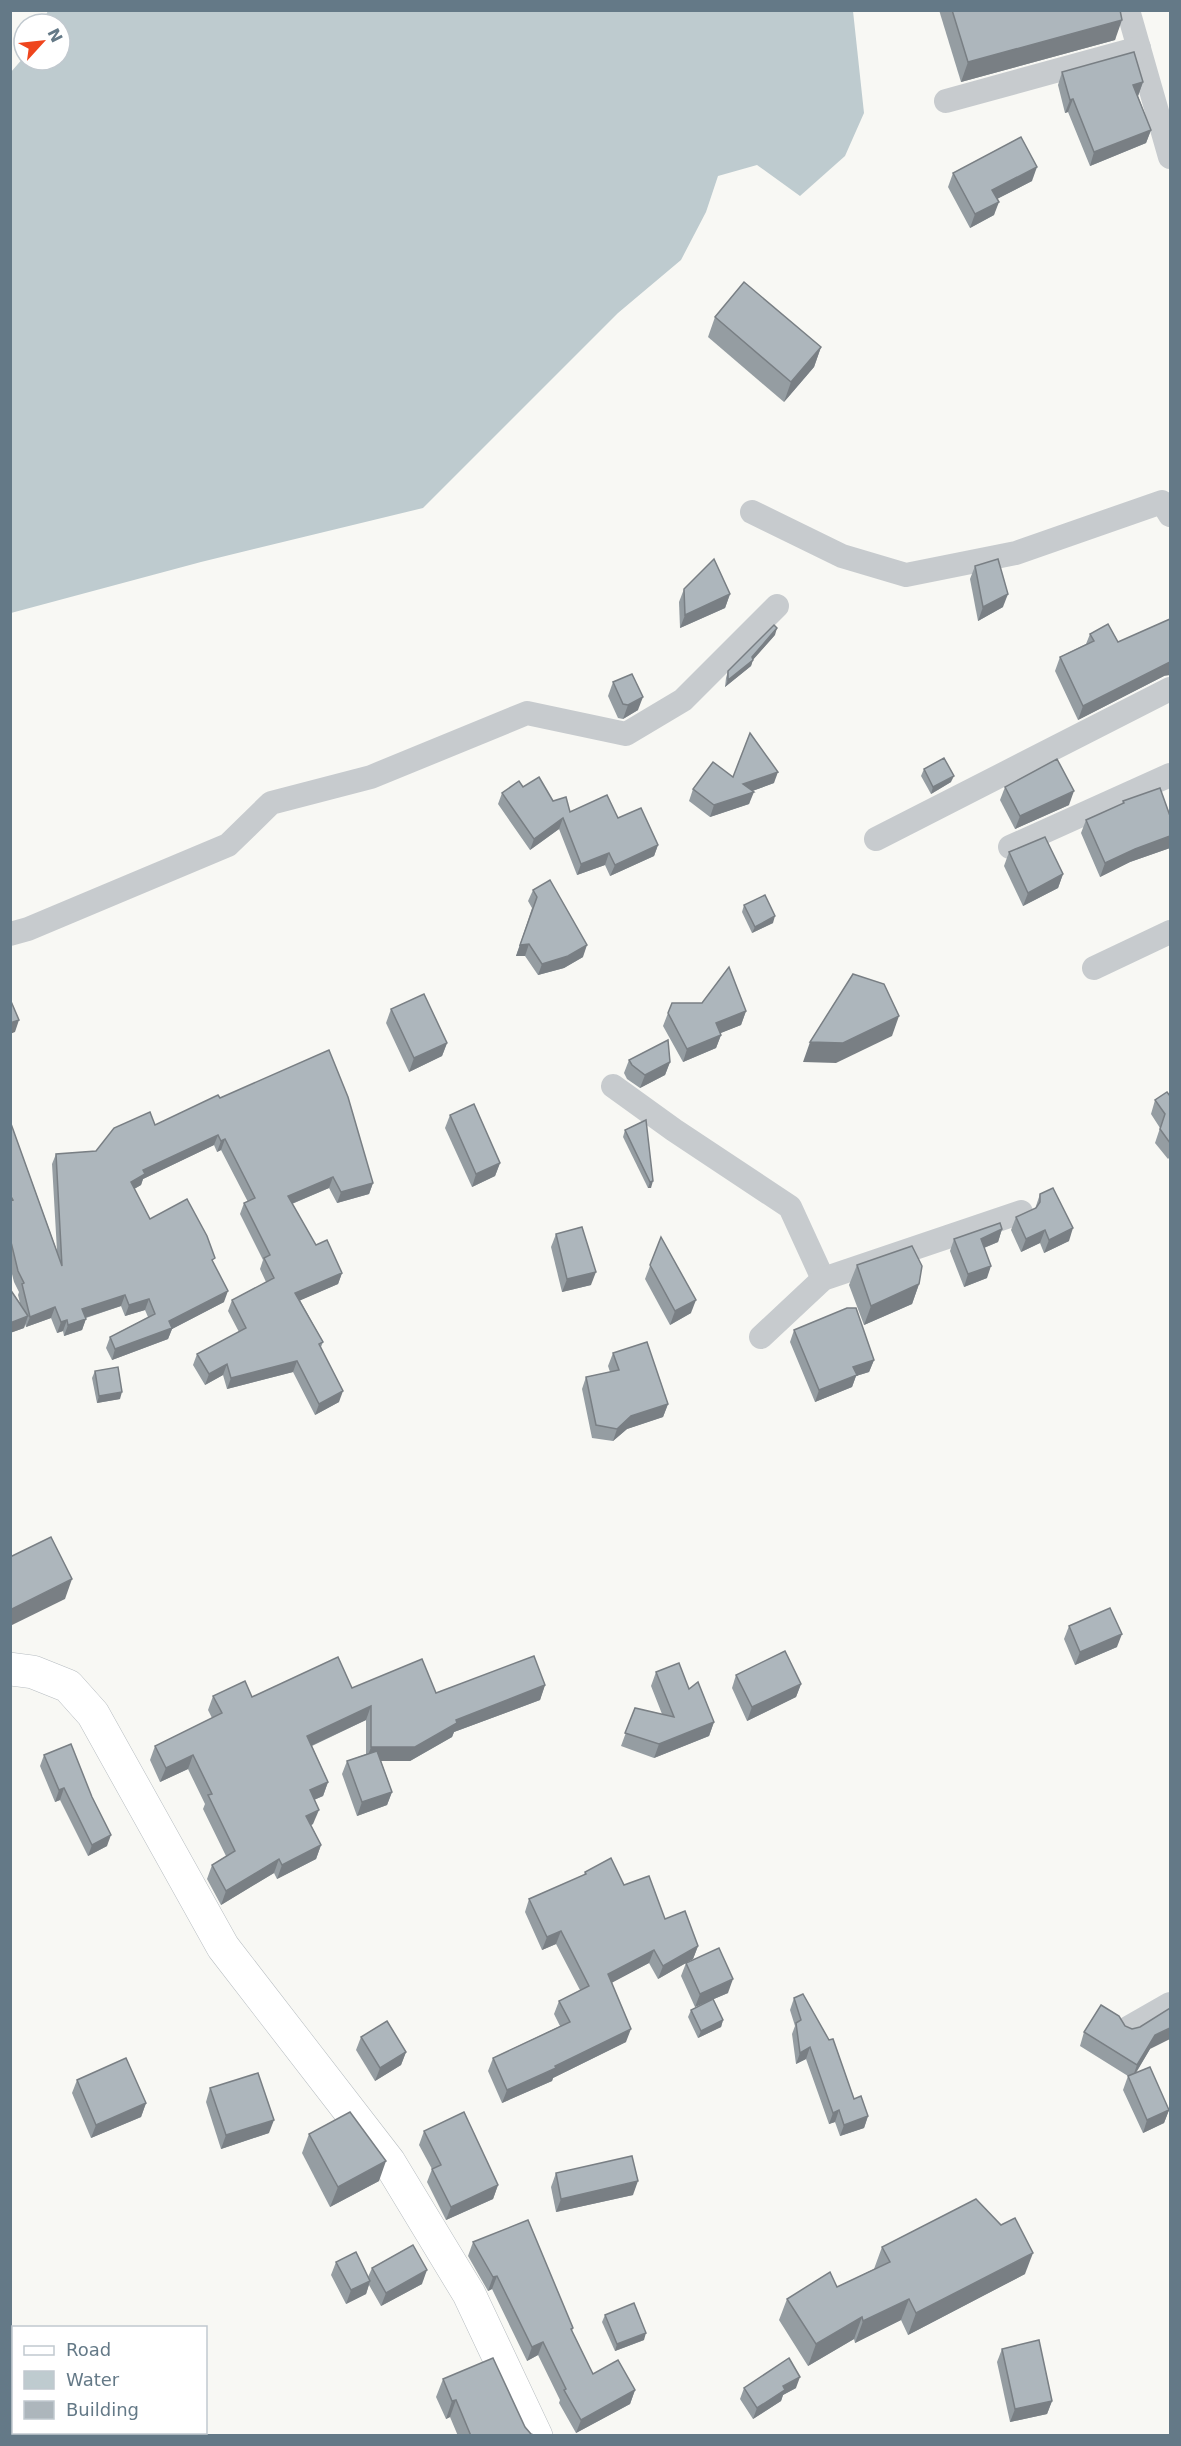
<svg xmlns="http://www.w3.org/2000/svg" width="1181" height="2446" viewBox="0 0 1181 2446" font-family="'DejaVu Sans',sans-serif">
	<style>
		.water { fill: #becbcf }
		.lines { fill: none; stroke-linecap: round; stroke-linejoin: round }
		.secondary-casing { stroke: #b7bdc1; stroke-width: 34 }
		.street { stroke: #c7cbce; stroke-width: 24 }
		.secondary { stroke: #fff; stroke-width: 33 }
		.wall { fill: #959da2 }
		.shaded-wall { fill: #797f84 }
		.building { fill: #adb6bc; stroke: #797f84; stroke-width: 1.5 }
	</style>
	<rect width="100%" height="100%" fill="#f8f8f4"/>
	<!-- water -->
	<polygon class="water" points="48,11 853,11 864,113 845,156 800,196 757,165 718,176 706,212 681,260 618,313 423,508 201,562 11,613 11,72 24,57 24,60 60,60 60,24 41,24"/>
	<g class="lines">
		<defs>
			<polyline id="secondary" points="10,1669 33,1672 68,1686 93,1714 223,1947 389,2162 469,2294 536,2436"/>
		</defs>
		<!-- secondary casing -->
		<use href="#secondary" class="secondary-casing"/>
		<!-- street -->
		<g class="street">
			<polyline points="1128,10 1170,157"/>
			<polyline points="946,101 1139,48"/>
			<polyline points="752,512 842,556 906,575 1016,553 1162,502 1170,515"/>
			<polyline points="876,839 1170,689"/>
			<polyline points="1010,847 1170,775"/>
			<polyline points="10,934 28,929 228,845 271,803 371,777 527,713 626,734 683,700 777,606"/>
			<polyline points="1094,968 1170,932"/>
			<polyline points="613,1086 674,1130 790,1207 823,1279"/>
			<polyline points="761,1337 823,1279 1021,1212"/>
			<polyline points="1128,2028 1170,2004"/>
		</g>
		<!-- secondary -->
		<use href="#secondary" class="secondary"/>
	</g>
	<!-- wall -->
	<g class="wall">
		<polygon points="939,10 1120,10 1115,40 961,82"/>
		<polygon points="1062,72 1143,82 1138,96 1151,130 1146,143 1090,166 1068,112 1065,113 1058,85"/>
		<polygon points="953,173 1032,181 997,199 994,215 970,228 948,187"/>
		<polygon points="715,317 821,347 814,367 784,402 708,337"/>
		<polygon points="975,566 1003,607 978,621 970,579"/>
		<polygon points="684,589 730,594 725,608 680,628 679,602"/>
		<polygon points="1090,634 1118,642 1164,676 1078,720 1055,671 1060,657 1086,644"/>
		<polygon points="775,635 753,659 751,666 725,687 726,678 728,671"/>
		<polygon points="613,682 638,710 623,719 618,718 608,696"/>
		<polygon points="924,769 951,782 931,794 921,776"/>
		<polygon points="733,777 774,783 752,791 749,804 710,817 689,801 693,789"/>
		<polygon points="523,787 553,801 570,812 618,818 658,845 654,856 610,876 605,865 577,875 559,829 530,850 498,804 502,793"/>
		<polygon points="1005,787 1069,805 1015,829 1000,800"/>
		<polygon points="1123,801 1170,816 1170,848 1130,862 1100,877 1081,833 1086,820 1122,804"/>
		<polygon points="1009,852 1063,874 1058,888 1023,906 1004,866"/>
		<polygon points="533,890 583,957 564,968 538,975 525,956 516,956 532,908 528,901"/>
		<polygon points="744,905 773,923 752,933 742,912"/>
		<polygon points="391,1009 447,1043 442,1056 409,1072 386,1023"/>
		<polygon points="746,1011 741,1025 720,1033 721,1035 716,1048 683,1062 663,1026 668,1013"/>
		<polygon points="629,1060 670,1062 665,1075 640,1088 627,1079 624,1073"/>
		<polygon points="1170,1096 1170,1157 1168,1159 1155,1143 1160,1128 1151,1114 1155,1100"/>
		<polygon points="220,1098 373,1183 369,1194 337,1203 329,1188 292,1204 316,1245 342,1273 338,1284 300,1300 323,1342 321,1347 339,1402 315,1415 293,1372 227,1389 223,1375 205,1385 193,1365 197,1354 239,1332 228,1311 232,1300 266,1282 260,1269 263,1260 240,1214 244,1203 248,1202 221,1150 217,1152 214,1145 143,1179 141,1185 134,1189 150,1219 214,1263 224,1302 172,1329 168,1339 112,1360 106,1348 110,1337 148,1317 145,1310 125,1316 121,1306 86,1318 82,1330 64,1336 63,1331 57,1333 51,1318 26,1327 25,1324 24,1328 10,1333 10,1289 20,1303 18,1295 19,1292 14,1282 10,1266 10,1121 57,1251 52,1164 56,1154 96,1151 155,1125"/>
		<polygon points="450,1115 500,1163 495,1176 472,1187 445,1128"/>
		<polygon points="646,1120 651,1188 648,1188 623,1137 625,1130"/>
		<polygon points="1040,1194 1069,1241 1044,1253 1040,1243 1021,1252 1011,1230 1016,1217 1035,1209"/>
		<polygon points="1002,1229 998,1242 984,1248 987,1278 964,1287 950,1251 954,1239"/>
		<polygon points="556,1234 591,1285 562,1292 551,1247"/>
		<polygon points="661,1237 691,1313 670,1325 645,1279"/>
		<polygon points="857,1265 919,1284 912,1304 864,1325 849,1285"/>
		<polygon points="794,1330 874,1360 869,1372 856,1376 852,1387 815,1402 790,1342"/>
		<polygon points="613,1353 668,1404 663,1417 627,1429 613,1441 592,1438 582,1389 586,1377 610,1372 608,1366"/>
		<polygon points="95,1371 120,1399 97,1403 92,1378"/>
		<polygon points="1069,1626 1117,1647 1075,1665 1064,1639"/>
		<polygon points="656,1672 689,1689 714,1722 709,1736 654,1758 621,1746 635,1708 662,1714 651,1686"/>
		<polygon points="736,1675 801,1684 796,1697 747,1721 732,1688"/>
		<polygon points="545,1685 540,1700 454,1732 452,1737 410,1761 381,1761 392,1792 387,1805 357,1816 342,1774 347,1761 366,1754 366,1720 312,1746 328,1782 323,1796 314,1800 313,1824 311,1825 321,1845 316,1859 277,1879 274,1873 221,1905 207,1879 212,1865 226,1856 203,1809 205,1804 188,1769 160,1782 150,1760 155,1746 212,1718 208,1710 213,1696 252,1697 352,1688 436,1693"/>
		<polygon points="44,1755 107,1846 88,1856 60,1800 55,1802 40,1766"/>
		<polygon points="585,1872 624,1885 698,1946 693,1959 687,1962 728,1993 695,2007 681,1976 686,1963 658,1979 649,1963 612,1982 626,2042 553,2078 552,2081 502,2103 488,2071 493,2058 560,2026 554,2014 559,2001 580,1990 556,1944 542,1950 525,1912 529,1899 584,1875"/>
		<polygon points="794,1998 854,2099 868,2116 864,2128 840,2136 835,2122 829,2124 806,2059 796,2064 792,2034 795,2026 790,2010"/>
		<polygon points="691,2010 723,2020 721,2027 698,2038 688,2017"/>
		<polygon points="1125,2026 1150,2049 1136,2073 1169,2110 1164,2123 1143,2133 1123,2090 1128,2076 1080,2046 1084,2032"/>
		<polygon points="361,2037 406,2052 401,2065 375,2081 356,2050"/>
		<polygon points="77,2080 146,2103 141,2117 91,2138 72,2093"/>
		<polygon points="210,2088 269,2133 221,2149 206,2102"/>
		<polygon points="424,2131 498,2185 493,2199 446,2220 427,2182 432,2169 419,2145"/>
		<polygon points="309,2134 379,2181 330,2207 302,2153"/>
		<polygon points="556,2173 633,2195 556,2212 551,2187"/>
		<polygon points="473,2242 573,2328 572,2331 593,2374 635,2390 630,2404 576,2433 559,2403 560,2400 538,2355 527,2361 492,2289 488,2291 468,2256"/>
		<polygon points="882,2247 1025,2274 908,2335 901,2320 855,2343 854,2339 808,2366 779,2320 787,2299 837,2287 874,2269"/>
		<polygon points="336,2262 368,2277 372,2268 422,2284 381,2306 369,2285 366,2294 346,2304 331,2275"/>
		<polygon points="605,2315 644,2340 615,2351 602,2322"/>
		<polygon points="1002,2349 1052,2401 1047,2414 1010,2422 997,2362"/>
		<polygon points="443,2379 525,2427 531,2434 536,2436 458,2436 450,2417 446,2419 436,2397"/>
		<polygon points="744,2388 796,2388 783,2395 781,2401 753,2419 740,2399"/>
	</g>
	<!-- shaded-wall -->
	<g class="shaded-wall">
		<polygon points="1122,20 1115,40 961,82 968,62"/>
		<polygon points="1143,82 1138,96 1133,85"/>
		<polygon points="1073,99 1068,112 1065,113 1070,100"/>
		<polygon points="1151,130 1146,143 1090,166 1094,152"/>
		<polygon points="1037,167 1032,181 987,204 992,190"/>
		<polygon points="999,202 994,215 970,228 975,214"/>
		<polygon points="821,347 814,367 784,402 791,382"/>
		<polygon points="730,594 725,608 680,628 685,615"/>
		<polygon points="1008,594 1003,607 978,621 983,607"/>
		<polygon points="777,628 775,635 752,661 753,660 751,666 725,687 728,680 752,657"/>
		<polygon points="1170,662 1170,675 1164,676 1078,720 1083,706"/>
		<polygon points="643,697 638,710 623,719 628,705"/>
		<polygon points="778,772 774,783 739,796 743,784"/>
		<polygon points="954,776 951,782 931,794 933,787"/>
		<polygon points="1074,791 1069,805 1015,829 1020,816"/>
		<polygon points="754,792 749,804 710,817 714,805"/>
		<polygon points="563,818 559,829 530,850 534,839"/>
		<polygon points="1170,836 1170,848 1130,862 1100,877 1105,863 1135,849"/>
		<polygon points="658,845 654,856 610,876 615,865"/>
		<polygon points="609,853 605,865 577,875 581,864"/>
		<polygon points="1063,874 1058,888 1023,906 1028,893"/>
		<polygon points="775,916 773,923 752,933 755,927"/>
		<polygon points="529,944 525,956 516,956 520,945"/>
		<polygon points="587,945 583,957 564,968 538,975 542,964"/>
		<polygon points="746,1011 741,1025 711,1037 716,1023"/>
		<polygon points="899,1016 892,1036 836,1063 803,1062 810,1042"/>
		<polygon points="19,1020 15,1032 10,1034 10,1023"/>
		<polygon points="721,1035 716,1048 683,1062 687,1049"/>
		<polygon points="447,1043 442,1056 409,1072 414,1058"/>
		<polygon points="670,1062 665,1075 640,1088 645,1075"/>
		<polygon points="218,1135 214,1145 143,1179 141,1185 127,1193 131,1182 143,1170"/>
		<polygon points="225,1139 221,1150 217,1152 221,1141"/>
		<polygon points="500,1163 495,1176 472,1187 476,1174"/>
		<polygon points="333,1177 329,1188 284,1207 288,1196"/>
		<polygon points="653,1181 651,1188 648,1188 650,1182"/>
		<polygon points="373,1183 369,1194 337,1203 341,1192"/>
		<polygon points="1073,1228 1069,1241 1044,1253 1049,1240"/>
		<polygon points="1002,1229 998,1242 976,1251 981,1239"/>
		<polygon points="1045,1230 1040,1243 1021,1252 1026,1239"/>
		<polygon points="991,1266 987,1278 964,1287 968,1274"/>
		<polygon points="596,1272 591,1285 562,1292 567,1279"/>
		<polygon points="342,1273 338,1284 292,1304 295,1293"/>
		<polygon points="919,1284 912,1304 864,1325 871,1306"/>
		<polygon points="228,1291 224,1302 172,1329 168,1339 112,1360 115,1349"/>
		<polygon points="125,1295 121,1306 78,1320 82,1309"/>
		<polygon points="149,1299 145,1310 125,1316 129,1305"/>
		<polygon points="696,1300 691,1313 670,1325 675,1311"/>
		<polygon points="55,1307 51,1318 26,1327 30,1317"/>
		<polygon points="28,1316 24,1328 10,1333 10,1323"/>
		<polygon points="86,1319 82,1330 64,1336 68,1325"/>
		<polygon points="67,1320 63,1331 57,1333 61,1322"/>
		<polygon points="874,1360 869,1372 856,1376 852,1387 815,1402 819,1390 853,1367"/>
		<polygon points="297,1361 293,1372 227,1389 231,1378"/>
		<polygon points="227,1364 223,1375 205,1385 209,1374"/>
		<polygon points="343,1391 339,1402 315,1415 319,1404"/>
		<polygon points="122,1392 120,1399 97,1403 99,1396"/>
		<polygon points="668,1404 663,1417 627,1429 613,1441 617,1429 631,1416"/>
		<polygon points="72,1579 65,1599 10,1626 10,1610"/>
		<polygon points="1122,1634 1117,1647 1075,1665 1080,1652"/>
		<polygon points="801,1684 796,1697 747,1721 752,1707"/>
		<polygon points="545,1685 540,1700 454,1732 452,1737 410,1761 366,1761 371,1747 456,1720"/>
		<polygon points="371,1706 366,1720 302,1750 307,1736"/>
		<polygon points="714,1722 709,1736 654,1758 659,1744"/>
		<polygon points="193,1755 188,1769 160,1782 166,1768"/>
		<polygon points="328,1782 323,1796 304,1804 310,1790"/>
		<polygon points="64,1788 60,1800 55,1802 59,1790"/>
		<polygon points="392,1792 387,1805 357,1816 362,1802"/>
		<polygon points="319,1810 313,1824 301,1830 306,1816"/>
		<polygon points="111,1835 107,1846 88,1856 92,1845"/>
		<polygon points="321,1845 316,1859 277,1879 282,1865"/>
		<polygon points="279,1859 274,1873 221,1905 226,1891"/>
		<polygon points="561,1931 556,1944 542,1950 547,1937"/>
		<polygon points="698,1946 693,1959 658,1979 663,1966"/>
		<polygon points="654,1950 649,1963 604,1987 608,1974"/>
		<polygon points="733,1979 728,1993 695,2007 700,1994"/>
		<polygon points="723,2020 721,2027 698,2038 701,2031"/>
		<polygon points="1170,2028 1170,2039 1150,2049 1132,2079 1137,2065 1155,2035"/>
		<polygon points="631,2029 626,2042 553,2078 552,2081 502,2103 507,2090"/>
		<polygon points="810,2047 806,2059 796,2064 800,2053"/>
		<polygon points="406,2052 401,2065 375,2081 380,2068"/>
		<polygon points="146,2103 141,2117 91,2138 96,2125"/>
		<polygon points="839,2110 835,2122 829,2124 833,2113"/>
		<polygon points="1169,2110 1164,2123 1143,2133 1147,2120"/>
		<polygon points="868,2116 864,2128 840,2136 844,2125"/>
		<polygon points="274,2120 269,2133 221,2149 226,2135"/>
		<polygon points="386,2161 379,2181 330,2207 338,2187"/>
		<polygon points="638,2181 633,2195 556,2212 561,2199"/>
		<polygon points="498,2185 493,2199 446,2220 451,2207"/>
		<polygon points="1033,2253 1025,2274 908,2335 916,2313"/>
		<polygon points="427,2270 422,2284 381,2306 386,2293"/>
		<polygon points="497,2276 492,2289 488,2291 493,2277"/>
		<polygon points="370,2281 366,2294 346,2304 351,2290"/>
		<polygon points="909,2299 901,2320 855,2343 863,2321"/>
		<polygon points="862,2317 854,2339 808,2366 816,2344"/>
		<polygon points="646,2333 644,2340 615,2351 617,2344"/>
		<polygon points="543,2342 538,2355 527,2361 532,2347"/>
		<polygon points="800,2377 796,2388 783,2395 781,2401 753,2419 757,2408 783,2386"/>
		<polygon points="635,2390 630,2404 576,2433 581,2420"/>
		<polygon points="456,2400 450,2417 446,2419 452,2401"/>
		<polygon points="1052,2401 1047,2414 1010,2422 1015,2409"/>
	</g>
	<!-- building -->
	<g class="building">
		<polygon points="952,10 1120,10 1122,20 968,62"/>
		<polygon points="1134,52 1143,82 1133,85 1151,130 1094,152 1073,99 1070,100 1062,72"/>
		<polygon points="1021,137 1037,167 992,190 999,202 975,214 953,173"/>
		<polygon points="744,282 821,347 791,382 715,317"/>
		<polygon points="714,559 730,594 685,615 684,589"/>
		<polygon points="998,559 1008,594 983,607 975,566"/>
		<polygon points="1170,619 1170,662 1083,706 1060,657 1094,641 1090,634 1108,624 1118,642"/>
		<polygon points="774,625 777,628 752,657 753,660 728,680 728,671"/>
		<polygon points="632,674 643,697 628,705 623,704 613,682"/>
		<polygon points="750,733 778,772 743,784 754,792 714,805 693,789 713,762 733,777"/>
		<polygon points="944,758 954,776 933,787 924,769"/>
		<polygon points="1057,759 1074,791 1020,816 1005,787"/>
		<polygon points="539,777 553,801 566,797 570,812 607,795 618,818 641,808 658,845 615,865 609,853 581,864 563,818 534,839 502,793 519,781 523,787"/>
		<polygon points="1160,788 1170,816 1170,836 1135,849 1105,863 1086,820 1124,803 1123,801"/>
		<polygon points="1045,837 1063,874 1028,893 1009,852"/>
		<polygon points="550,880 587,945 568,956 542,964 529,944 520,945 537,897 533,890"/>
		<polygon points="765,895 775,916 755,927 744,905"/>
		<polygon points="729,967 746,1011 716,1023 721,1035 687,1049 668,1013 672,1003 702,1003"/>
		<polygon points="853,974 884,984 899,1016 843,1043 810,1042"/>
		<polygon points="424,994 447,1043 414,1058 391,1009"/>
		<polygon points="10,999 19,1020 10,1023"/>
		<polygon points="668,1040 670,1062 645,1075 632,1065 629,1060"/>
		<polygon points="329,1050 348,1097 373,1183 341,1192 333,1177 288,1196 316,1245 327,1240 342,1273 295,1293 323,1342 319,1344 343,1391 319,1404 297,1361 231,1378 227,1364 209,1374 197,1354 246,1328 232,1300 274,1278 264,1258 270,1255 244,1203 255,1198 225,1139 221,1141 218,1135 143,1170 145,1174 131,1182 150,1219 187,1199 207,1236 215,1258 212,1260 228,1291 169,1321 172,1328 115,1349 110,1337 155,1314 149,1299 129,1305 125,1295 82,1309 86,1319 68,1325 67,1320 61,1322 55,1307 30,1317 22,1284 24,1283 18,1271 10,1238 10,1201 13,1200 10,1195 10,1121 62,1266 56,1154 96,1151 114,1128 150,1112 155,1125 218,1095 220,1098"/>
		<polygon points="1167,1092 1170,1096 1170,1143 1160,1129 1165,1114 1155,1100"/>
		<polygon points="474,1104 500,1163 476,1174 450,1115"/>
		<polygon points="646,1120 653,1181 650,1182 625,1130"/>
		<polygon points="1053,1188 1073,1228 1049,1240 1045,1230 1026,1239 1016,1217 1036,1208 1040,1202 1040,1194"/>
		<polygon points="1000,1223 1002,1229 981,1239 991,1266 968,1274 954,1239"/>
		<polygon points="582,1227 596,1272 567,1279 556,1234"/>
		<polygon points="661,1237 696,1300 675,1311 650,1265"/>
		<polygon points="912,1246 922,1266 919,1284 871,1306 857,1265"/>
		<polygon points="10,1289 28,1316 10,1323"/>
		<polygon points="847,1308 856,1308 874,1360 853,1367 857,1375 819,1390 794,1330"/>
		<polygon points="647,1342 668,1404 631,1416 617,1429 596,1425 586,1377 619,1370 613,1353"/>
		<polygon points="118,1367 122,1392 99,1396 95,1371"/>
		<polygon points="51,1537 72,1579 10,1610 10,1557"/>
		<polygon points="1110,1608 1122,1634 1080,1652 1069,1626"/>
		<polygon points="785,1651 801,1684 752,1707 736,1675"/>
		<polygon points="534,1656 545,1685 456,1720 457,1723 415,1747 371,1747 371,1706 307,1736 328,1782 310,1790 319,1810 306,1816 321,1845 282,1865 279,1859 226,1891 212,1865 235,1851 208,1795 212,1794 193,1755 166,1768 155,1746 222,1713 213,1696 245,1681 252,1697 338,1657 352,1688 422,1659 436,1693"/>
		<polygon points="679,1663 689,1689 698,1682 714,1722 659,1744 625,1733 635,1708 674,1717 656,1672"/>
		<polygon points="71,1744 92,1797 111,1835 92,1845 64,1788 59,1790 44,1755"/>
		<polygon points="377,1751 392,1792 362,1802 347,1761"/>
		<polygon points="611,1858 624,1885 649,1876 665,1919 685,1911 698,1946 663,1966 654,1950 608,1974 631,2029 555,2066 556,2068 507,2090 493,2058 570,2022 559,2001 589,1986 561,1931 547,1937 529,1899 586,1874 585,1872"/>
		<polygon points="719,1948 733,1979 700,1994 686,1963"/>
		<polygon points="803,1994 829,2040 833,2039 854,2099 861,2096 868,2116 844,2125 839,2110 833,2113 810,2047 800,2053 796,2023 801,2020 794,1998"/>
		<polygon points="713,1999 723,2020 701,2031 691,2010"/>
		<polygon points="1101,2005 1119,2016 1125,2026 1132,2029 1140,2027 1170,2008 1170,2028 1155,2035 1137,2065 1084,2032"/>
		<polygon points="387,2021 406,2052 380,2068 361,2037"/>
		<polygon points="126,2058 146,2103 96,2125 77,2080"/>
		<polygon points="1150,2067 1169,2110 1147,2120 1128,2076"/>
		<polygon points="258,2073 274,2120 226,2135 210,2088"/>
		<polygon points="350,2112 386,2161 338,2187 309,2134"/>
		<polygon points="464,2112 498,2185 451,2207 432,2169 441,2165 424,2131"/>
		<polygon points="632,2156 638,2181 561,2199 556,2173"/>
		<polygon points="976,2199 1001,2225 1015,2218 1033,2253 916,2313 909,2299 863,2321 862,2317 816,2344 787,2299 830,2272 837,2287 890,2262 882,2247"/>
		<polygon points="528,2220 573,2328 571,2329 593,2374 618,2360 635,2390 581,2420 564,2390 566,2389 543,2342 532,2347 497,2276 493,2277 473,2242"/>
		<polygon points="413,2245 427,2270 386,2293 372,2268"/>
		<polygon points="356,2252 370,2281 351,2290 336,2262"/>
		<polygon points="634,2303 646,2333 617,2344 605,2315"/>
		<polygon points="1039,2340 1052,2401 1015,2409 1002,2349"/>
		<polygon points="493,2358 525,2427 531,2434 536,2436 471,2436 456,2400 452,2401 443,2379"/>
		<polygon points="789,2358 800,2377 783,2386 785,2390 757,2408 744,2388"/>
	</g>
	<!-- border -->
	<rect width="1181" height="2446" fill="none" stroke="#647987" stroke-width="24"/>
	<!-- legend -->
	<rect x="12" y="2326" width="195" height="108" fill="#ffffff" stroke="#c1c9cf" stroke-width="1.5"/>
	<rect x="24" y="2346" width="30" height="9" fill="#ffffff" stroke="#c1c9cf" stroke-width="1.5"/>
	<text x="66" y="2356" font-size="18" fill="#647987">Road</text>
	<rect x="24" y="2371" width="30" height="18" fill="#becbcf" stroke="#c1c9cf" stroke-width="1.5"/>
	<text x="66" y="2386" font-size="18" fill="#647987">Water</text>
	<rect x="24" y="2401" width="30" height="18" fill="#adb6bc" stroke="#c1c9cf" stroke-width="1.5"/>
	<text x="66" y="2416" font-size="18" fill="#647987">Building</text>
	<!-- north arrow -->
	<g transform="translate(42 42) rotate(63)"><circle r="28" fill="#ffffff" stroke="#c1c9cf" stroke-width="1.5"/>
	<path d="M0-4.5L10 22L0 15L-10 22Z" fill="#ef451d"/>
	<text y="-9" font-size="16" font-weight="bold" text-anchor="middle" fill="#647987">N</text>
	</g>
</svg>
